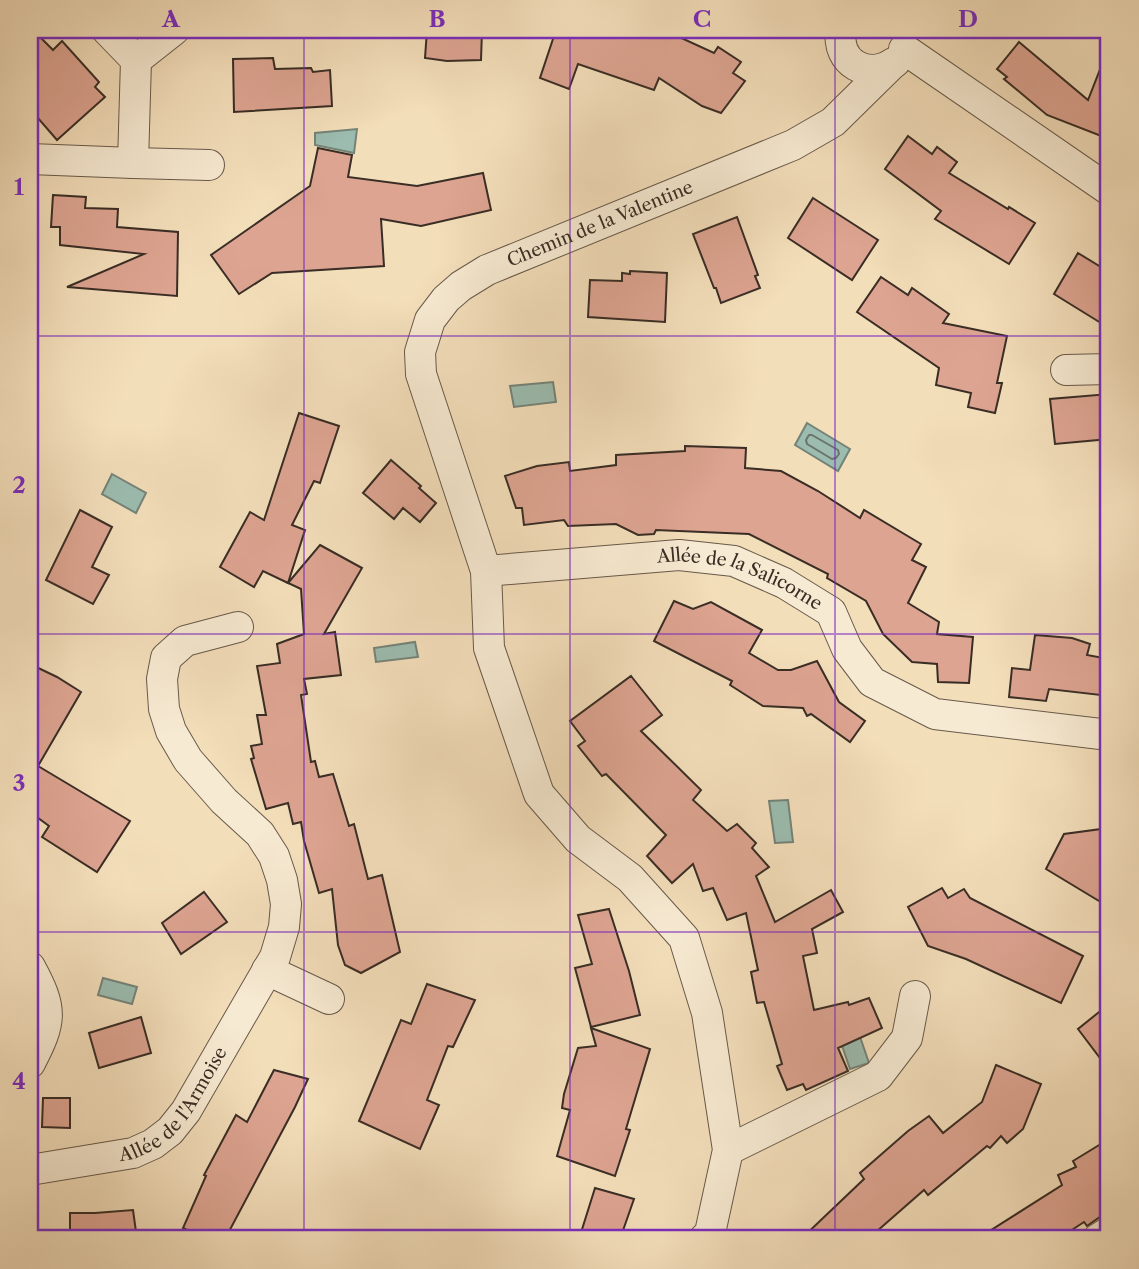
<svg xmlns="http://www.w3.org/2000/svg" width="1139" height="1269" viewBox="0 0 1139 1269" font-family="'Libre Caslon Text',serif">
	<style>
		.water { fill: #9bbcaf; stroke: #748378; stroke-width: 2 }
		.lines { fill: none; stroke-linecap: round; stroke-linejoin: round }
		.shore { stroke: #6a746a; stroke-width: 2 }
		.building { fill: #dda491; stroke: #392d25; stroke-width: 2 }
		.street-casing { stroke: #68594a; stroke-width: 32 }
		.street { stroke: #f7ead2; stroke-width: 30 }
		.grid { fill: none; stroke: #7b2cbf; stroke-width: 2; stroke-opacity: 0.55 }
		.labels { text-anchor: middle; stroke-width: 7; stroke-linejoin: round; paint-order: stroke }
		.street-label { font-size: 18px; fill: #392d25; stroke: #f7ead2 }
		.neatline { fill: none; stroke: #7b2cbf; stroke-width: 2.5 }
		.grid-label { font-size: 23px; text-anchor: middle; font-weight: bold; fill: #7b2cbf }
	</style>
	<rect width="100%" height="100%" fill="#f3deba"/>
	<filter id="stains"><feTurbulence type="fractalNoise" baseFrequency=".00286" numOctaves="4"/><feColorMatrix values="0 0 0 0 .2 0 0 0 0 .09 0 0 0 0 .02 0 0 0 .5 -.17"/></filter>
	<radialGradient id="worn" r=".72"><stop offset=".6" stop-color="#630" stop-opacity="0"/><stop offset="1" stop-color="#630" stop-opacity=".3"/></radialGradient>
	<!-- water -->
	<g class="water">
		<polygon points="357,129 354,153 315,145 315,133"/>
		<polygon points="553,382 556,402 514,407 510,386"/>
		<polygon points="807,423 850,449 838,471 795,445"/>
		<polygon points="112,474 146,493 136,513 102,494"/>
		<polygon points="415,642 418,657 376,662 374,648"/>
		<polygon points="788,800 793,842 775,843 769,801"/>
		<polygon points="103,978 137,987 132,1004 98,995"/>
		<polygon points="856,1025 869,1063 850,1069 837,1031"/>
	</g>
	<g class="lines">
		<!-- shore -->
		<polygon class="shore" points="809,435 812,435 838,450 839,454 836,458 832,459 807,444 806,440"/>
	</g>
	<!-- building -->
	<g class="building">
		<polygon points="30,30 33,30 53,50 62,41 99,82 95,87 105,97 57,140 30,109"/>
		<polygon points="427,30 482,30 481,60 447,61 425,58"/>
		<polygon points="556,30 664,30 714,53 718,47 741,62 733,73 745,81 721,113 702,106 659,78 654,90 578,64 569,89 540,78"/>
		<polygon points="1019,42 1088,100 1108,49 1109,50 1109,139 1047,115 1004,79 1007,77 997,69"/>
		<polygon points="273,58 275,69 311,68 313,72 330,70 332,106 234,112 233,59"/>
		<polygon points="908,136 932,154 937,147 957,162 949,173 1008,209 1009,207 1035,223 1009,264 935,219 941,211 885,169"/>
		<polygon points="318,148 352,155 348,177 417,186 483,173 491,210 421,226 381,219 384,266 272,273 239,294 211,255 310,186"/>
		<polygon points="53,195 86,197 85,208 118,209 117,227 178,232 177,296 67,287 144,254 60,245 60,227 51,227"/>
		<polygon points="813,198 878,240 852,280 788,238"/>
		<polygon points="737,217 758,275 755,276 760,288 721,303 716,288 714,288 693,234"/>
		<polygon points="1078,253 1109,272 1109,328 1054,294"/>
		<polygon points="630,271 667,273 665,322 588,317 590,280 622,281 622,273 630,274"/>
		<polygon points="881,277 908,295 912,288 949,314 943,323 1007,336 997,383 1002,383 995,413 968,407 971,393 936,385 939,368 857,312"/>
		<polygon points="1109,394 1109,439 1055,444 1050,399"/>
		<polygon points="299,413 339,426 320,483 314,481 292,525 305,530 288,583 263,571 254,587 220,567 250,512 264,520"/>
		<polygon points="685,446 746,448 745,468 781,471 818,491 860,518 864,510 921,544 912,560 926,567 908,603 939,622 937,634 973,637 969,683 938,682 937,664 912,662 883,634 866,601 827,578 828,574 749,534 656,530 654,534 638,535 616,524 568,526 564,520 524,525 522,508 516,508 505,476 537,466 569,462 570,471 616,465 616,455 685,451"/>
		<polygon points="391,460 421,486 419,488 436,503 420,522 403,508 394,519 363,493"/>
		<polygon points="80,510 112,527 92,567 109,575 93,604 46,580"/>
		<polygon points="320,545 362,568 324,634 335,632 341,675 304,679 307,694 301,695 311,762 315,761 319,777 333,774 349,826 354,824 368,879 382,875 400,952 361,973 345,965 338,945 332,889 319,893 304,841 301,822 293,824 288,803 266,809 251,759 254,758 251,746 262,744 257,715 266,715 257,666 280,663 277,644 304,634 301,589 288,583"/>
		<polygon points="674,601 693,609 711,602 762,630 749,653 778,670 791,670 817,661 839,702 865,721 850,742 811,714 807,716 803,708 763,706 730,685 732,681 654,641"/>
		<polygon points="1035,635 1072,638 1090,644 1087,655 1109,659 1109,696 1049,689 1046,701 1009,697 1012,668 1030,670"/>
		<polygon points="30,664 57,677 81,692 38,766 130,821 97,872 42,837 49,826 30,812"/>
		<polygon points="631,676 662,715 641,731 701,790 693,800 727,831 737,824 756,843 752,848 769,867 756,876 775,922 831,890 843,912 812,929 817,953 803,956 814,1010 848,1002 849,1005 869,998 882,1028 838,1048 848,1071 806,1090 803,1084 787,1090 777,1066 782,1064 764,1002 757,1003 751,972 758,970 746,913 727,920 713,888 703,891 693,864 672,883 647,856 666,835 606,774 602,776 578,746 585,741 570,721"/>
		<polygon points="1109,828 1109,907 1046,869 1064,834"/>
		<polygon points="942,888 948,898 964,889 970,898 1083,956 1061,1003 966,959 928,946 908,907"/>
		<polygon points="204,892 227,922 181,954 162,923"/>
		<polygon points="609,909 629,971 640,1015 591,1027 575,968 592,964 578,915"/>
		<polygon points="427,984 475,1000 453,1047 448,1046 427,1100 439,1105 420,1149 359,1121 401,1020 411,1024"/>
		<polygon points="1109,1004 1109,1070 1078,1029"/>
		<polygon points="141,1017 151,1053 99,1068 89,1033"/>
		<polygon points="591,1028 650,1049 626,1129 630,1130 615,1176 557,1156 570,1110 562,1108 564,1094 578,1048 596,1046"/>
		<polygon points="996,1065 1041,1084 1023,1129 1007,1143 1001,1136 990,1148 987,1146 928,1195 924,1190 868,1239 801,1239 864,1179 860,1173 908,1131 929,1116 943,1133 982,1102"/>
		<polygon points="274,1070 308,1079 295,1107 225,1239 206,1239 183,1228 206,1176 204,1175 236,1115 247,1122"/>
		<polygon points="43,1098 70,1098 70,1128 42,1127"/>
		<polygon points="1109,1139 1109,1215 1100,1217 1087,1226 1084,1222 1058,1239 977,1239 1062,1185 1058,1175 1076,1167 1073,1161"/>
		<polygon points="595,1188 634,1199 620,1239 579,1239"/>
		<polygon points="133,1210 137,1239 70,1239 70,1213 95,1213"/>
	</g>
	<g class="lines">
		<defs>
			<g id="street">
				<path d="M841,30C836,63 868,81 895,62"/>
				<polyline points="904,49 1109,190"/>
				<polyline points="136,60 174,30"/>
				<polyline points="30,159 133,163 136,60 107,30"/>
				<polyline points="133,163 209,165"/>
				<polyline points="1066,370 1109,369"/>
				<path id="s1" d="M486,571L679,555L734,561L784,583L831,612L847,649L872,682L935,714L1109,735"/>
				<path d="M30,967C53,1009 52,1021 30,1063"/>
				<polyline points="267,970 329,999"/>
				<polyline points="728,1150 878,1076 907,1038 915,996"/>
				<path id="s2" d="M30,1170L133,1153L153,1144L170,1131L186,1111L275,957L284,927L286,904L282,880L274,856L260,834L224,801L188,760L171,731L164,709L162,679L166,658L185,641L238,627"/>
				<path id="s3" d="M704,1239L710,1233L728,1150L707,1013L684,938L630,878L578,839L539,794L489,648L486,571L421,374L420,352L430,320L446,299L461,286L487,270L793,145L833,122L892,64"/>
				<polyline points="1098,1239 1109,1232"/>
			</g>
		</defs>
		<!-- street casing -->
		<use href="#street" class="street-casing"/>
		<!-- street -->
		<use href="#street" class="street"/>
	</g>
	<!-- grid -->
	<path class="grid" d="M304,30V1239M570,30V1239M835,30V1239M30,336H1109M30,634H1109M30,932H1109"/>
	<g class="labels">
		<!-- street labels -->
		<g class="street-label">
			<text dy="6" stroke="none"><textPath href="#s3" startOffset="1209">Chemin de la Valentine</textPath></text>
			<text dy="6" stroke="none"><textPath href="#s1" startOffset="259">Allée de la Salicorne</textPath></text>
			<text dy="6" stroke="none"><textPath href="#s2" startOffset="168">Allée de l'Armoise</textPath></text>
		</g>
	</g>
	<!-- margin -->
	<rect width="1139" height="1269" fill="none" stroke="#f3deba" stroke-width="77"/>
	<rect x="38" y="38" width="1062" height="1192" class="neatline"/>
	<g class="grid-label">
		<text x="171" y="27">A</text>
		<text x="437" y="27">B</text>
		<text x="702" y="27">C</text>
		<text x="968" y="27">D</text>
		<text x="19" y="195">1</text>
		<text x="19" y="493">2</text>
		<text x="19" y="791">3</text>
		<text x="19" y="1089">4</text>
	</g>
	<rect width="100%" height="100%" filter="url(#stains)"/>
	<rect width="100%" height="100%" fill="url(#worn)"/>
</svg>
